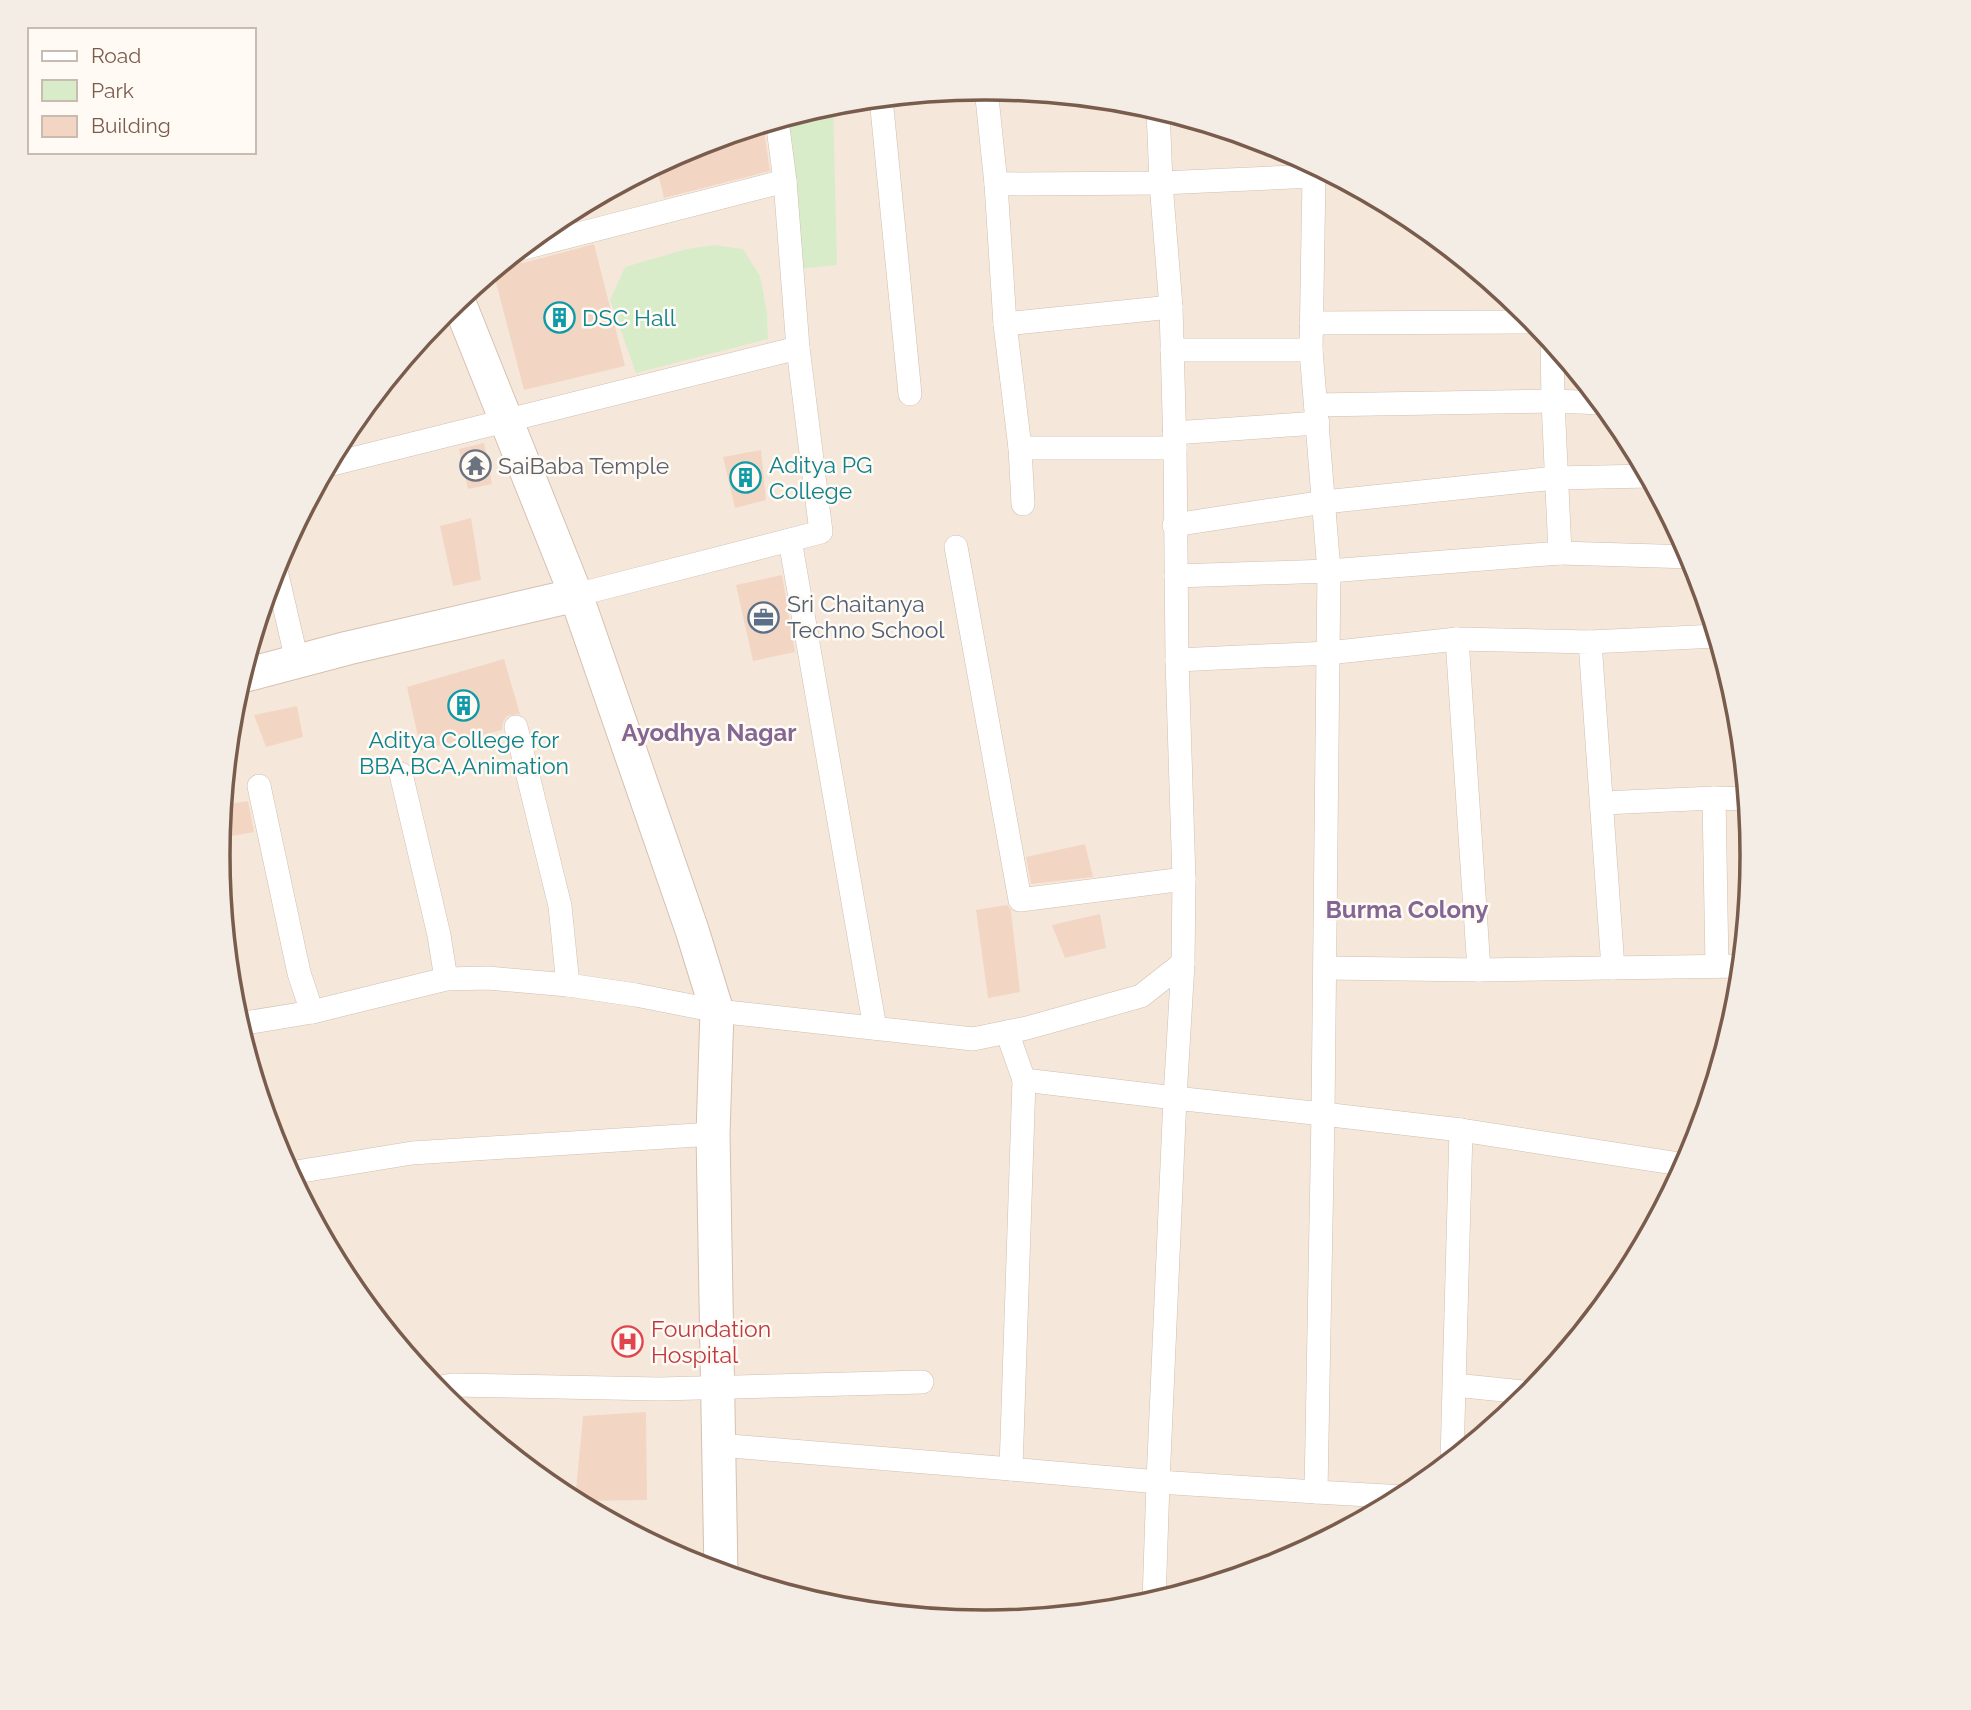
<svg xmlns="http://www.w3.org/2000/svg" width="1971" height="1710" viewBox="0 0 1971 1710" font-family="Raleway,sans-serif">
	<style>
		.residential { fill: #f5e8da }
		.green { fill: #d8ecc9 }
		.building { fill: #f3d5c3 }
		.lines { fill: none; stroke-linecap: round; stroke-linejoin: round }
		.street-casing { stroke: #d1beb0; stroke-width: 24 }
		.secondary-casing { stroke: #d6c0b0; stroke-width: 35 }
		.street { stroke: #fff; stroke-width: 23 }
		.secondary { stroke: #fff; stroke-width: 33 }
		.labels { text-anchor: middle; stroke-width: 5; stroke-linejoin: round; paint-order: stroke }
		.culture-label { font-size: 23px; fill: #0d838f; stroke: #fffaf3; text-anchor: start }
		.worship-label { font-size: 23px; fill: #5b616d; stroke: #fffaf3; text-anchor: start }
		.service-label { font-size: 23px; fill: #4e5e75; stroke: #fffaf3; text-anchor: start }
		.health-label { font-size: 23px; fill: #be3a42; stroke: #fffaf3; text-anchor: start }
		.neighbourhood-label { font-size: 24px; font-weight: bold; fill: #846695; stroke: #fffaf3 }
		.rim { fill: none; stroke: #7a5c4d; stroke-width: 3.5 }
	</style>
	<rect width="100%" height="100%" fill="#fdf6ec"/>
	<!-- residential -->
	<circle class="residential" cx="985" cy="855" r="765"/>
	<!-- green -->
	<g class="green">
		<polygon points="833,103 837,265 799,269 785,118"/>
		<polygon points="714,245 743,249 760,276 767,313 768,339 636,373 610,300 625,267 687,249"/>
	</g>
	<!-- building -->
	<g class="building">
		<polygon points="763,124 770,171 664,198 656,165 692,146"/>
		<polygon points="594,244 625,366 524,390 493,271 502,263 513,261 523,263"/>
		<polygon points="484,443 492,484 468,489 459,449"/>
		<polygon points="761,450 766,500 735,508 723,457"/>
		<polygon points="471,518 481,580 453,586 440,526"/>
		<polygon points="782,575 795,652 753,661 736,585"/>
		<polygon points="504,659 520,714 507,716 503,722 502,730 421,750 407,687"/>
		<polygon points="297,706 303,737 266,747 254,715"/>
		<polygon points="248,801 254,832 220,838 223,805"/>
		<polygon points="1085,844 1093,877 1031,884 1026,857"/>
		<polygon points="1007,905 1011,910 1020,992 988,998 976,910"/>
		<polygon points="1100,914 1106,948 1065,958 1052,925"/>
		<polygon points="646,1412 647,1500 575,1501 583,1416"/>
	</g>
	<g class="lines">
		<defs>
			<g id="street">
				<polyline points="986,88 996,184 1161,183 1158,109"/>
				<polyline points="881,98 910,394"/>
				<polyline points="996,184 1005,324 1020,448 1023,504"/>
				<polyline points="520,249 785,181"/>
				<polyline points="1311,323 1536,322"/>
				<polyline points="1005,324 1171,307"/>
				<polyline points="1172,350 1311,350"/>
				<polyline points="1316,405 1553,401 1552,341"/>
				<polyline points="1174,433 1318,423"/>
				<polyline points="1020,448 1175,448"/>
				<polyline points="328,465 798,348"/>
				<polyline points="1174,525 1324,502 1555,478 1649,476"/>
				<polyline points="790,540 875,1028"/>
				<polyline points="956,547 1020,900 1184,879"/>
				<polyline points="1560,553 1692,557"/>
				<polyline points="275,566 297,661"/>
				<polyline points="1176,576 1329,571 1560,553 1553,401 1603,403"/>
				<polyline points="576,595 821,532 798,348 785,181 777,120"/>
				<polyline points="1457,639 1479,970"/>
				<polyline points="1590,642 1717,636"/>
				<polyline points="1177,660 1175,448 1171,307 1161,183 1314,176 1311,350 1329,571 1328,653 1457,639 1590,642 1613,968"/>
				<polyline points="516,727 560,906 568,985"/>
				<polyline points="401,774 439,935 446,979"/>
				<polyline points="259,786 299,973 312,1012"/>
				<polyline points="1714,798 1747,799"/>
				<polyline points="1603,803 1714,798 1717,966"/>
				<polyline points="1183,963 1184,879 1177,660 1328,653 1323,1114 1175,1098 1158,1482 1316,1492"/>
				<polyline points="1325,968 1479,970 1742,966"/>
				<polyline points="239,1024 312,1012 446,979 488,978 568,985 636,995 717,1011 973,1039 1027,1028 1141,996 1183,963 1175,1098 1024,1080 1011,1469 1158,1482 1154,1602"/>
				<polyline points="1007,1032 1024,1080"/>
				<polyline points="290,1173 412,1153 713,1134"/>
				<polyline points="1455,1385 1532,1393"/>
				<polyline points="435,1388 452,1385 660,1389 922,1382"/>
				<polyline points="718,1445 1011,1469"/>
				<polyline points="1452,1460 1461,1130 1686,1165"/>
				<polyline points="1404,1497 1316,1492 1323,1114 1461,1130"/>
			</g>
			<g id="secondary">
				<polyline points="458,300 576,595 692,930 717,1011 713,1134 721,1573"/>
				<polyline points="242,676 348,648 576,595"/>
			</g>
		</defs>
		<!-- street casing -->
		<use href="#street" class="street-casing"/>
		<!-- secondary casing -->
		<use href="#secondary" class="secondary-casing"/>
		<!-- street -->
		<use href="#street" class="street"/>
		<!-- secondary -->
		<use href="#secondary" class="secondary"/>
	</g>
	<!-- icons -->
	<defs>
		<symbol id="building-ring" viewBox="-11 -11 22 22"><circle r="9.5" fill="#fffaf3" stroke="#0f9aa8" stroke-width="1.5"/><path d="M-4-6H4V6H1V3H-1V6H-4ZM-2.5-4.3h1.7v1.8h-1.7ZM.8-4.3h1.7v1.8H.8ZM-2.5-1h1.7V.8h-1.7ZM.8-1h1.7V.8H.8Z" fill="#0f9aa8"/></symbol>
		<symbol id="temple-ring" viewBox="-11 -11 22 22"><circle r="9.5" fill="#fffaf3" stroke="#6b7280" stroke-width="1.5"/><path d="M0-6L5-2H3V0L6.5 2.5H4V6H1.5V3h-3V6H-4V2.5H-6.5L-3 0V-2H-5Z" fill="#6b7280"/></symbol>
		<symbol id="office-ring" viewBox="-11 -11 22 22"><circle r="9.5" fill="#fffaf3" stroke="#5c6f8a" stroke-width="1.5"/><path d="M-6-3h4V-5.5h4V-3h4V5H-6ZM-1-4.5V-3h2v-1.5ZM-6 0V1H6V0Z" fill="#5c6f8a"/></symbol>
		<symbol id="hospital-ring" viewBox="-11 -11 22 22"><circle r="9.5" fill="#fffaf3" stroke="#e0444e" stroke-width="1.5"/><path d="M-5-5h3v3.5h4V-5h3V5h-3V1.5h-4V5h-3Z" fill="#e0444e"/></symbol>
	</defs>
	<g fill-rule="evenodd">
		<use href="#building-ring" x="542" y="300" width="35" height="35"/>
		<use href="#temple-ring" x="458" y="448" width="35" height="35"/>
		<use href="#building-ring" x="728" y="460" width="35" height="35"/>
		<use href="#office-ring" x="746" y="600" width="35" height="35"/>
		<use href="#building-ring" x="446" y="688" width="35" height="35"/>
		<use href="#hospital-ring" x="610" y="1324" width="35" height="35"/>
	</g>
	<g class="labels">
		<!-- culture labels -->
		<g class="culture-label">
			<text x="582" y="326">DSC Hall</text>
			<text x="769" y="473">Aditya PG<tspan x="769" dy="26">College</tspan></text>
			<text x="464" y="748" text-anchor="middle">Aditya College for<tspan x="464" dy="26">BBA,BCA,Animation</tspan></text>
		</g>
		<!-- worship labels -->
		<g class="worship-label">
			<text x="498" y="474">SaiBaba Temple</text>
		</g>
		<!-- service labels -->
		<g class="service-label">
			<text x="787" y="612">Sri Chaitanya<tspan x="787" dy="26">Techno School</tspan></text>
		</g>
		<!-- health labels -->
		<g class="health-label">
			<text x="651" y="1337">Foundation<tspan x="651" dy="26">Hospital</tspan></text>
		</g>
		<!-- neighbourhood labels -->
		<g class="neighbourhood-label">
			<text x="709" y="741">Ayodhya Nagar</text>
			<text x="1407" y="918">Burma Colony</text>
		</g>
	</g>
	<!-- crop -->
	<path d="M0 0H1971V1710H0ZM230 855a755 755 0 1 1 1510 0a755 755 0 1 1-1510 0Z" fill="#f4ede6" fill-rule="evenodd"/>
	<path class="rim" d="M230 855a755 755 0 1 1 1510 0a755 755 0 1 1-1510 0Z"/>
	<!-- legend -->
	<rect x="28" y="28" width="228" height="126" fill="#fffaf3" stroke="#cabbb1" stroke-width="2"/>
	<rect x="42" y="51" width="35" height="10" fill="#ffffff" stroke="#cabbb1" stroke-width="2"/>
	<text x="91" y="63" font-size="21" fill="#7a5c4d">Road</text>
	<rect x="42" y="80" width="35" height="21" fill="#d8ecc9" stroke="#cabbb1" stroke-width="2"/>
	<text x="91" y="98" font-size="21" fill="#7a5c4d">Park</text>
	<rect x="42" y="116" width="35" height="21" fill="#f3d5c3" stroke="#cabbb1" stroke-width="2"/>
	<text x="91" y="133" font-size="21" fill="#7a5c4d">Building</text>
</svg>
